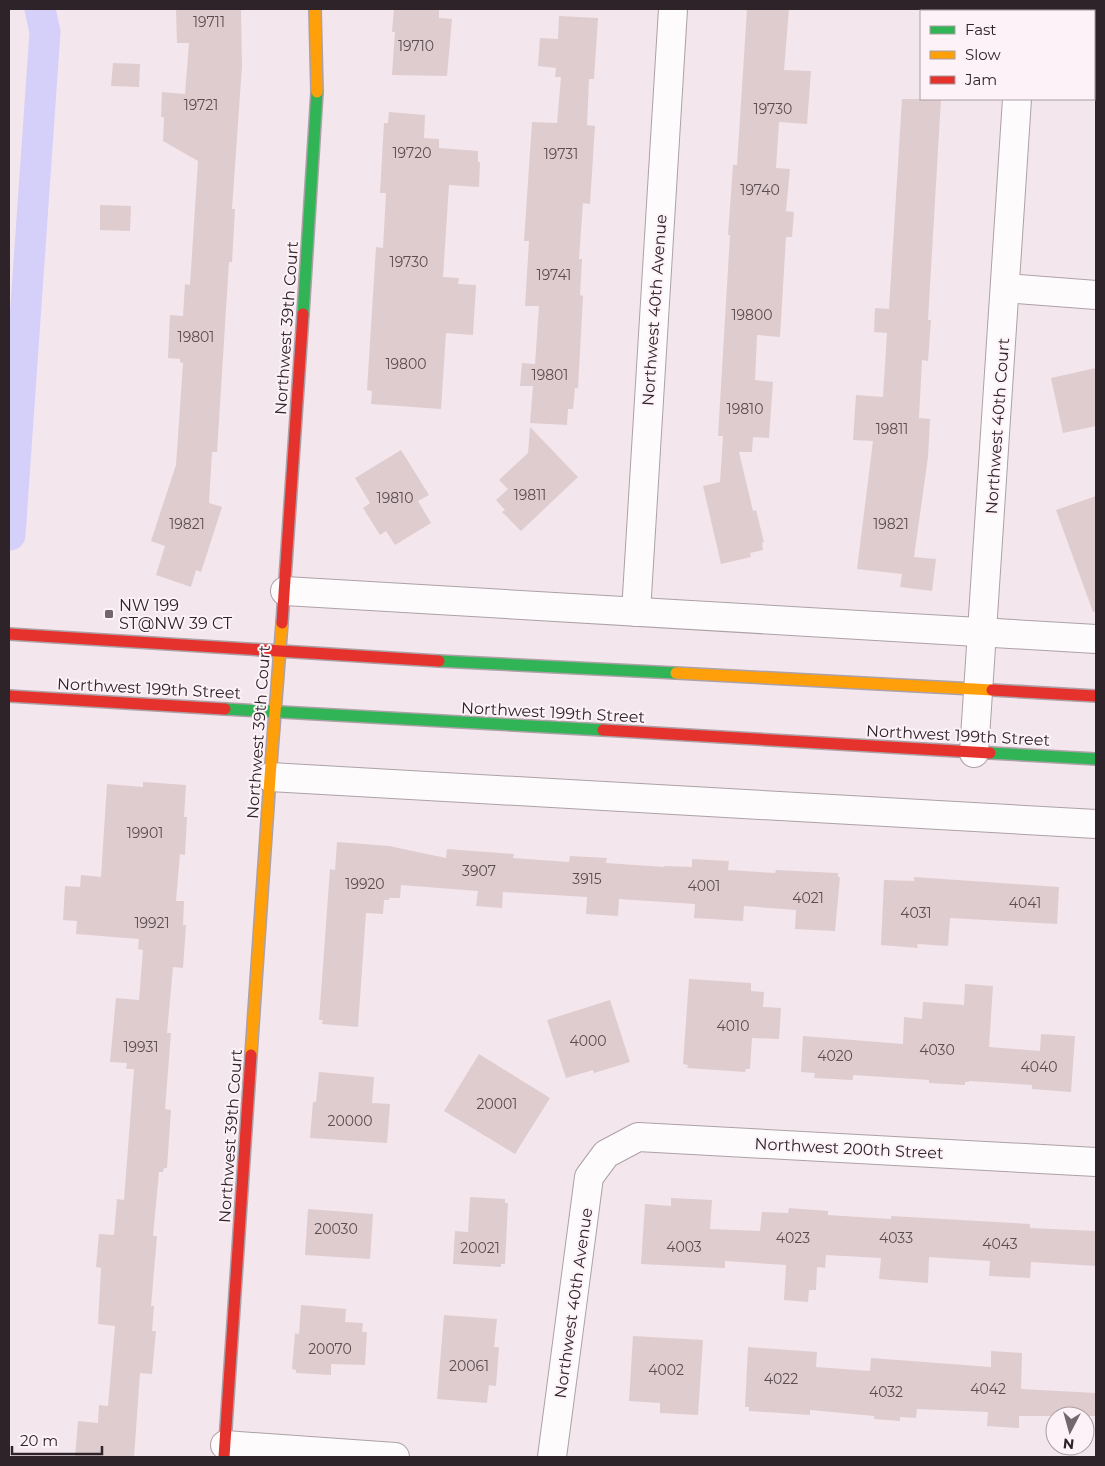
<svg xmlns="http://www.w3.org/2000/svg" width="1105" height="1466" viewBox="0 0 1105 1466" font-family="Montserrat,sans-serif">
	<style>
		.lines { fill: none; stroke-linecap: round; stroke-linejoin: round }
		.canal { stroke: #d5d0fa; stroke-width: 31 }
		.building { fill: #dfcccf }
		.street-casing { stroke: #aca1a7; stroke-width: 30 }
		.fast-casing { stroke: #aca1a7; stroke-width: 14 }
		.slow-casing { stroke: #aca1a7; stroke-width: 14 }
		.jam-casing { stroke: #aca1a7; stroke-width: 14 }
		.street { stroke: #fdfbfc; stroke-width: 28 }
		.fast { stroke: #30b455; stroke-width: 11 }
		.slow { stroke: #ff9f0a; stroke-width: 11 }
		.jam { stroke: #e5322d; stroke-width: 11 }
		.poi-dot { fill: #73676d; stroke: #fdf2f7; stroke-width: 2 }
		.labels { text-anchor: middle; stroke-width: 4; stroke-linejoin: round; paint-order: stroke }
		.number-label { font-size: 14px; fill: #5a4d52 }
		.street-label { font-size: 16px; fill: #2d2328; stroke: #fdf2f7 }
		.poi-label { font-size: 16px; fill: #2d2328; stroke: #fdf2f7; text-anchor: start }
	</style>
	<rect width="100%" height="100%" fill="#f4e6ed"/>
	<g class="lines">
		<!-- canal -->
		<polyline class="canal" points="10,535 45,32 40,9"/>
	</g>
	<!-- building -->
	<g class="building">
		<polygon points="176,9 241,9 242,66 232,209 235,209 232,262 229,262 217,452 212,452 209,503 222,507 201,572 196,570 191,587 156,575 165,546 151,541 176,465 183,363 180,362 180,359 168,358 170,315 183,316 185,284 190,285 198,161 163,141 164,117 161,117 162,92 185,94 189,43 177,43"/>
		<polygon points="394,9 439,9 439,18 452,19 447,76 392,75 395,32 392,32"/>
		<polygon points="747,9 789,9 784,70 811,71 807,124 779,122 776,168 790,169 786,211 794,212 792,237 786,237 780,337 757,335 755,380 773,382 769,438 753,437 752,452 739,452 753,511 756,510 764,542 762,543 763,550 750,553 751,557 721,564 703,486 720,482 723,436 718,436 730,235 728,235 733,165 737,165"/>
		<polygon points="559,16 598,18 594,79 589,79 587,125 595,126 590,204 583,203 579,259 582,259 580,295 583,296 578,388 575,388 573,409 568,409 567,425 530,423 533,386 520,386 522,363 535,364 539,306 525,306 529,241 524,241 532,122 557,123 561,77 555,77 556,68 538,66 540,38 558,39"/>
		<polygon points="113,63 140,64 139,87 111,86"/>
		<polygon points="902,99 941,99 928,320 931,320 928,361 922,360 919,418 930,419 928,457 914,557 936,559 932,591 900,587 902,574 857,569 873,441 853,440 856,395 883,397 887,333 874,332 875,308 889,309"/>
		<polygon points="389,112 425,115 424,138 439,139 439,148 478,151 478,162 480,162 479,187 449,185 443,277 459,278 458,284 476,285 473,335 446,333 441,409 371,404 372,391 367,390 376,247 383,248 386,193 380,193 384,123 388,123"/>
		<polygon points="100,205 131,206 130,231 100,230"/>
		<polygon points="1096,368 1096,426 1063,433 1051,378"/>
		<polygon points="530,427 578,477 521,531 502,512 505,510 496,500 508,489 499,480 528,453"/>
		<polygon points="401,450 429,495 418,501 431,523 395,545 386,531 380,535 363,508 370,503 355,478"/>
		<polygon points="1096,496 1096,611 1093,612 1056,510"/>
		<polygon points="143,782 186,785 184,817 187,817 185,855 180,854 176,901 184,901 183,925 186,925 183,968 173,967 167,1033 171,1033 165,1109 171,1110 167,1168 164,1168 163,1172 159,1172 153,1236 157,1236 151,1306 154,1306 152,1331 156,1331 152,1374 140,1373 134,1457 75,1457 78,1421 98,1423 99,1405 108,1406 115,1326 98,1324 101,1268 96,1267 99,1234 114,1235 117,1199 124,1200 134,1069 126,1069 127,1063 110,1062 116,998 139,1000 143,950 138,949 139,939 76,934 77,921 63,920 65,886 80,887 81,875 101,877 107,784 143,787"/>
		<polygon points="337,842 389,846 446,858 447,849 514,854 513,858 569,862 570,856 607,858 606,863 664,867 664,866 692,867 692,859 729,861 728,870 775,873 776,870 838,873 838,877 840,877 835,931 795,929 796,910 744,906 743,921 694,918 695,904 619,899 618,916 586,914 587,897 503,892 502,908 476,906 478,891 401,885 400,898 389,898 389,900 384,900 383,914 366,913 358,1027 322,1024 323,1020 319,1020 330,869 335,870"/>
		<polygon points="914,877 1059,887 1057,924 950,918 948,946 917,944 918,948 881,945 884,880 914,881"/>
		<polygon points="689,979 751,983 751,991 764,992 763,1007 781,1008 779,1039 752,1038 750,1069 746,1069 745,1072 687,1068 688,1065 683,1064"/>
		<polygon points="965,984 993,986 989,1047 1040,1051 1041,1034 1075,1036 1071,1092 1032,1089 1032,1085 969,1081 969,1082 965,1082 965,1085 929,1083 929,1080 853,1075 853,1080 814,1078 815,1073 801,1072 803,1036 903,1044 904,1017 922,1019 923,1002 964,1005"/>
		<polygon points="610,1000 630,1062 594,1073 593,1070 566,1078 547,1020"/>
		<polygon points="479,1054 550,1098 515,1154 444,1111"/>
		<polygon points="319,1072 374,1077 372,1103 390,1104 387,1143 310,1138 313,1102 316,1102"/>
		<polygon points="470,1197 505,1199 505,1203 508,1203 505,1264 501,1264 501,1267 453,1264 455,1231 468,1232"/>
		<polygon points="671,1198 712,1200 710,1229 760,1231 762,1212 788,1213 789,1208 828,1211 828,1215 891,1219 891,1216 1030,1224 1030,1228 1096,1231 1096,1266 1031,1262 1030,1278 989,1276 990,1261 929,1257 928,1283 879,1279 881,1258 826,1255 825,1268 817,1267 816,1290 809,1290 808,1302 784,1300 786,1265 725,1261 725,1268 641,1264 645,1204 671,1206"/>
		<polygon points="308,1209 373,1214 370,1259 305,1255"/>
		<polygon points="301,1305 346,1309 345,1322 363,1323 362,1332 367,1332 365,1365 331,1364 331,1375 296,1373 296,1370 292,1369 295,1333 299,1334"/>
		<polygon points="444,1315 497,1319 494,1347 499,1347 496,1386 489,1385 487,1403 437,1399"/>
		<polygon points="633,1336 703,1340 698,1415 660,1413 660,1403 629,1401"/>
		<polygon points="748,1347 817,1352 816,1367 870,1371 871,1358 991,1367 991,1351 1022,1353 1021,1389 1096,1393 1096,1416 1019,1416 1019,1428 987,1426 988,1412 917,1409 916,1418 900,1417 900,1421 874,1419 874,1416 810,1410 810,1415 749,1411 749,1407 745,1407"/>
	</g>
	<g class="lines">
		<defs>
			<g id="street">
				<polyline points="1023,11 1023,9"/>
				<polyline points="1005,288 1096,295"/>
				<polyline points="285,591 1096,639"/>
				<polyline points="636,612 673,9"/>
				<polyline points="974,753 1017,99"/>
				<polyline points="270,777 1096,824"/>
				<polyline points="225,1445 395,1457"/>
				<polyline points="552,1457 589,1177 606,1154 638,1137 1096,1162"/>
			</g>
			<g id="fast">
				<polyline points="303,314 317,92"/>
				<polyline points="439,661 676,673"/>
				<polyline points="225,709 603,730"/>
				<polyline points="990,753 1096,759"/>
			</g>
			<g id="slow">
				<polyline points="315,9 317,92"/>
				<polyline points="676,673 992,690"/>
				<polyline points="251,1055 270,777 282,623"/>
			</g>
			<g id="jam">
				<polyline points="282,623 303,314"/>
				<polyline points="9,634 439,661"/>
				<polyline points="992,690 1096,696"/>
				<polyline points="9,696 225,709"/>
				<polyline points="603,730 990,753"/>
				<polyline points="224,1457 251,1055"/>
			</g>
		</defs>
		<!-- street casing -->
		<use href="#street" class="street-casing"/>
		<!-- fast casing -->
		<use href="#fast" class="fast-casing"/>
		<!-- slow casing -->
		<use href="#slow" class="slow-casing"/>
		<!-- jam casing -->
		<use href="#jam" class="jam-casing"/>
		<!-- street -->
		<use href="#street" class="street"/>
		<!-- fast -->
		<use href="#fast" class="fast"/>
		<!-- slow -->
		<use href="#slow" class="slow"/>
		<!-- jam -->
		<use href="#jam" class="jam"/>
	</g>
	<!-- markers -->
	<rect class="poi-dot" x="104" y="609" width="10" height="10" rx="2.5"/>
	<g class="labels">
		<!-- number labels -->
		<g class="number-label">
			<text x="209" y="27">19711</text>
			<text x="416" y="51">19710</text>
			<text x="201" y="110">19721</text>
			<text x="773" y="114">19730</text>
			<text x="412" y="158">19720</text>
			<text x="561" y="159">19731</text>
			<text x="760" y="195">19740</text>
			<text x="409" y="267">19730</text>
			<text x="554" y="280">19741</text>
			<text x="752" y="320">19800</text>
			<text x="196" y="342">19801</text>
			<text x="406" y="369">19800</text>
			<text x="550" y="380">19801</text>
			<text x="745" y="414">19810</text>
			<text x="892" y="434">19811</text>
			<text x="530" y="500">19811</text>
			<text x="395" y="503">19810</text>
			<text x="187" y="529">19821</text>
			<text x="891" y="529">19821</text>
			<text x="145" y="838">19901</text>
			<text x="479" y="876">3907</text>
			<text x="587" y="884">3915</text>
			<text x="365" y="889">19920</text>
			<text x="704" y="891">4001</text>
			<text x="808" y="903">4021</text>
			<text x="1025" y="908">4041</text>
			<text x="916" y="918">4031</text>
			<text x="152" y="928">19921</text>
			<text x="733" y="1031">4010</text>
			<text x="588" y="1046">4000</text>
			<text x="141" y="1052">19931</text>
			<text x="937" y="1055">4030</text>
			<text x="835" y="1061">4020</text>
			<text x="1039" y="1072">4040</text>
			<text x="497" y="1109">20001</text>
			<text x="350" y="1126">20000</text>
			<text x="336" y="1234">20030</text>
			<text x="793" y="1243">4023</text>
			<text x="896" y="1243">4033</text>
			<text x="1000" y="1249">4043</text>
			<text x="684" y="1252">4003</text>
			<text x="480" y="1253">20021</text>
			<text x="330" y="1354">20070</text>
			<text x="469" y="1371">20061</text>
			<text x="666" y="1375">4002</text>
			<text x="781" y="1384">4022</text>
			<text x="988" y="1394">4042</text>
			<text x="886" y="1397">4032</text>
		</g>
		<!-- street labels -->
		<g class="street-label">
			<text transform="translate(654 310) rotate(-86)" y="6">Northwest 40th Avenue</text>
			<text transform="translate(286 328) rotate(-86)" y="6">Northwest 39th Court</text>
			<text transform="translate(997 426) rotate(-86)" y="6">Northwest 40th Court</text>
			<text transform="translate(149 688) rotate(3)" y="6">Northwest 199th Street</text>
			<text transform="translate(553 712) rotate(3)" y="6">Northwest 199th Street</text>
			<text transform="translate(258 732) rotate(-86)" y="6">Northwest 39th Court</text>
			<text transform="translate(958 735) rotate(3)" y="6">Northwest 199th Street</text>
			<text transform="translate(230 1136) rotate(-86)" y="6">Northwest 39th Court</text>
			<text transform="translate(849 1148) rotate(3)" y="6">Northwest 200th Street</text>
			<text transform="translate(573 1303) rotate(-82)" y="6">Northwest 40th Avenue</text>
		</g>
		<!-- poi labels -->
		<g class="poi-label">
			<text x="119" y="611">NW 199<tspan x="119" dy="18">ST@NW 39 CT</tspan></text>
		</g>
	</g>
	<!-- border -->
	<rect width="1105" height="1466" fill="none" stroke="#2d2328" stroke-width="20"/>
	<!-- legend -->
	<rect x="920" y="10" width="175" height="90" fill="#fdf2f7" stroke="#aa9fa4"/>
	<rect x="930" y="26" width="25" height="8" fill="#30b455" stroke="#aa9fa4"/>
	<text x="965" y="35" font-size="15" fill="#2d2328">Fast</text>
	<rect x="930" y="51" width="25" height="8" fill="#ff9f0a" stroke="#aa9fa4"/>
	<text x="965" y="60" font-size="15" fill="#2d2328">Slow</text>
	<rect x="930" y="76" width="25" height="8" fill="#e5322d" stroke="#aa9fa4"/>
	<text x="965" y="85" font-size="15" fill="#2d2328">Jam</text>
	<!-- north arrow -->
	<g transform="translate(1070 1431) rotate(186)"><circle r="24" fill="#fdf2f7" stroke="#aa9fa4"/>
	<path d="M0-4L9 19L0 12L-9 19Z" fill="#73676d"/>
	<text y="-8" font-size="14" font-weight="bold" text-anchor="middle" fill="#2d2328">N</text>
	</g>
	<!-- scale -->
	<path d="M12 1446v8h90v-8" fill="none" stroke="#2d2328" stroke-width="2.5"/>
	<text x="20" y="1446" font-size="15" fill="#2d2328" stroke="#fdf2f7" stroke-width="4" paint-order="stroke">20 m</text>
</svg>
